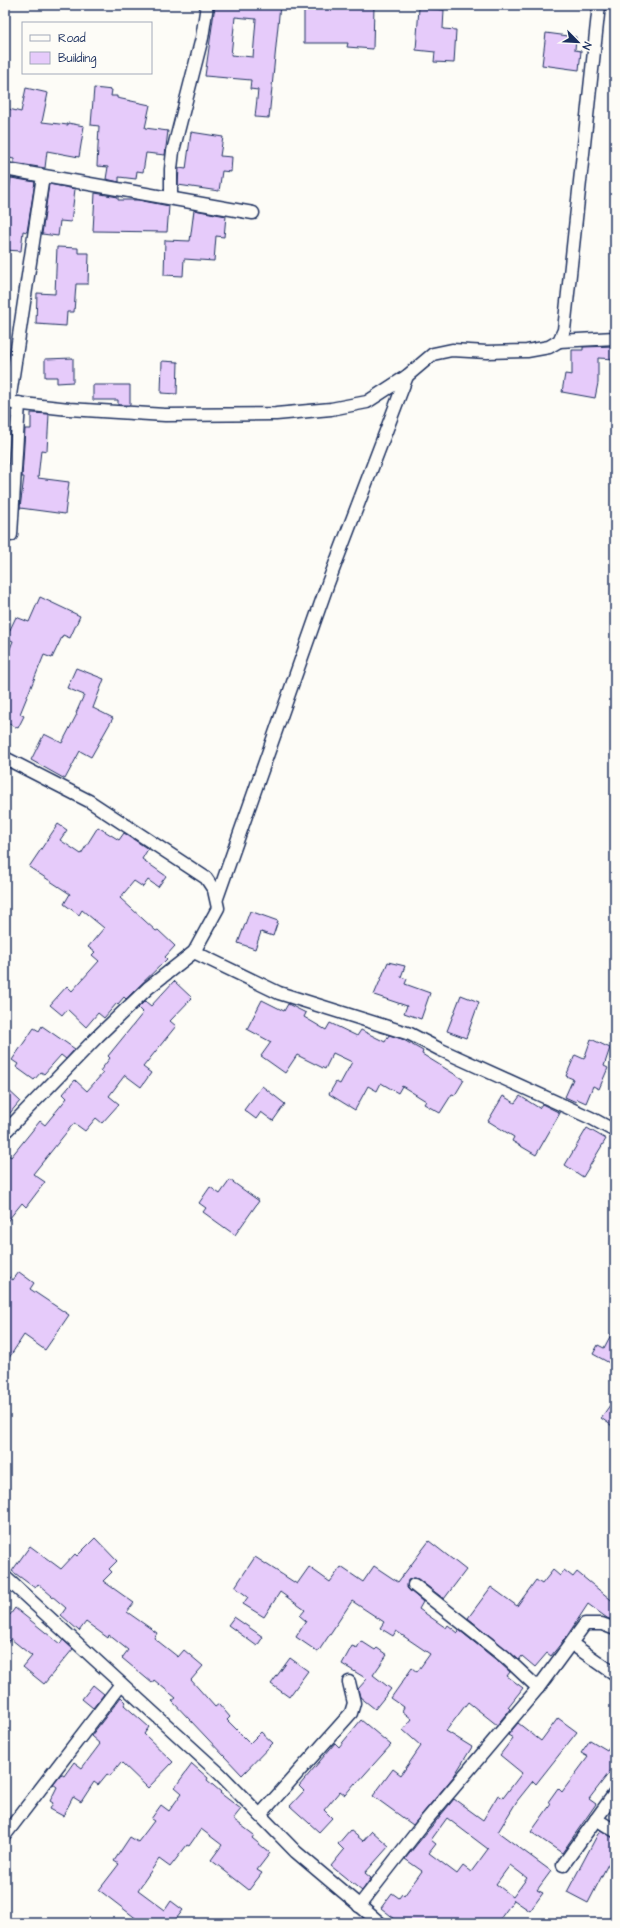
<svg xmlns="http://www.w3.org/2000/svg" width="620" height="1928" viewBox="0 0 620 1928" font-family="'Architects Daughter',sans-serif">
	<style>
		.building { fill: #e6cbfa; stroke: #1b2f5e; fill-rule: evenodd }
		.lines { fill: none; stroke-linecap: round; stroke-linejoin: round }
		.minor-casing { stroke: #1b2f5e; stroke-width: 15 }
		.minor { stroke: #fdfcf7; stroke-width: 12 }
	</style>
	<rect width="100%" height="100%" fill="#fdfcf7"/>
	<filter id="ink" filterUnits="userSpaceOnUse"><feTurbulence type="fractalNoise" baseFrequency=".025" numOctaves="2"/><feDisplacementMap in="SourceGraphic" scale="8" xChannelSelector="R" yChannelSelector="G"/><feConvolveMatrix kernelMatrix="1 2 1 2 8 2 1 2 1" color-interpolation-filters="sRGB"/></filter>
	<g filter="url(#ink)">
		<!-- building -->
		<g class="building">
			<path d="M215,5H280L269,118L255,117L258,90L250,89L251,80L205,76ZM235,17L256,19L253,57L231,55Z"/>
			<polygon points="304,5 374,5 373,49 347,47 348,43 304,43"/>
			<polygon points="419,8 444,10 443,29 456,30 454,63 434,62 435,52 416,50"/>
			<polygon points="546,33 576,37 575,50 581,51 579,70 542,65"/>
			<polygon points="26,88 48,93 42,122 68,125 68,123 84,126 79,157 47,151 45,168 14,163 14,159 5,157 5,120 7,120 9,109 21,112"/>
			<polygon points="94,88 112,90 111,96 117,96 117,98 150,105 145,128 168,131 165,155 146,153 143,172 137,171 136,179 119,177 119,182 106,179 108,167 97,166 99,126 91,125"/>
			<polygon points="191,132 223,137 220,156 232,157 231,172 222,171 219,191 178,185 179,168 186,169"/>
			<polygon points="11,178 35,182 27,232 23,231 21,251 5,250 5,204 7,204"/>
			<polygon points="49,184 75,189 71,222 60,221 58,236 42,234"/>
			<polygon points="95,193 118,197 118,200 138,200 169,206 167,232 93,231"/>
			<polygon points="194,210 226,216 224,237 216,236 214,261 184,259 183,276 164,275 165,240 190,241"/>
			<polygon points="57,247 78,248 78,253 89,253 88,284 76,284 74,312 67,312 66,326 36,324 37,293 55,294"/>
			<polygon points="615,346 615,359 598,358 598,383 595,398 562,392 565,374 572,375 572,350 583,350 583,347"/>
			<polygon points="73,358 73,382 57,383 57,377 45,377 45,359"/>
			<polygon points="162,361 178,362 177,394 161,393"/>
			<polygon points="93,385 130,385 130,405 118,405 118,400 93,400"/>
			<polygon points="31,413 49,414 47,451 41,450 38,478 69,482 65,514 20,508 24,477 22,477 25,429 31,429"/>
			<polygon points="40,597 80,616 70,638 63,635 52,658 44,655 20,714 24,716 18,728 5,722 5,661 13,641 6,638 16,617 29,622"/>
			<polygon points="76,668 104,679 93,708 113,718 91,757 80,751 65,779 31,760 44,734 62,743 77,714 76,713 84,695 67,688"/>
			<polygon points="58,824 67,830 60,840 81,854 98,827 119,840 124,833 148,849 142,859 166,876 158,887 148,880 143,887 134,881 120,898 156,931 158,930 175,946 165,957 167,959 126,999 124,997 118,1004 117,1003 104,1018 98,1013 86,1027 67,1009 62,1015 50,1005 67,986 72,991 99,961 92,955 95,952 88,947 104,928 82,910 79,915 64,904 70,894 29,867"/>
			<polygon points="250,911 278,921 273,936 261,932 255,949 238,943"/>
			<polygon points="388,962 405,966 401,977 407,979 405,984 430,993 421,1019 404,1013 407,1006 374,995"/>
			<polygon points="174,981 192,998 170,1021 176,1026 143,1067 151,1073 141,1087 125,1075 109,1096 119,1104 102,1123 96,1118 85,1131 74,1123 33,1174 45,1182 26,1207 22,1203 5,1224 5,1153 11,1157 40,1121 45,1125 67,1098 63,1094 75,1080 87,1091 103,1073 100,1071 110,1058 108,1056 143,1013 138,1008 145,1001 151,1006"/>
			<polygon points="461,995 479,1002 466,1038 447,1031"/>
			<polygon points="262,1000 284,1011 288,1004 306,1013 304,1017 326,1030 330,1023 357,1036 361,1030 385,1042 389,1035 402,1039 423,1051 422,1054 464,1080 455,1095 452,1094 440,1113 424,1104 426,1101 402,1086 398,1093 381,1083 377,1091 368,1086 355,1110 329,1094 336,1082 340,1084 352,1062 333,1053 325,1069 297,1055 285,1073 261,1056 271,1042 247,1029"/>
			<polygon points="42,1026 75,1049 66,1059 61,1055 44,1074 41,1072 34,1080 16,1067 18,1064 12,1060 34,1028 39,1031"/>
			<polygon points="591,1039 610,1048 604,1066 608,1068 599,1089 593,1086 586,1103 577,1099 576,1102 565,1097 573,1079 566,1076 575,1055 584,1059"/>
			<polygon points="262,1086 285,1104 273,1121 261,1112 256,1119 244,1110"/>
			<polygon points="5,1087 20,1101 5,1119"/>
			<polygon points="503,1096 515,1103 520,1096 539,1108 542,1104 560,1113 536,1155 512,1141 514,1137 488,1121"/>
			<polygon points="587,1128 606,1139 583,1177 565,1165"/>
			<polygon points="230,1180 259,1201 235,1235 203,1212 206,1208 199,1203 210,1187 220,1194"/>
			<polygon points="19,1272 34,1283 30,1289 69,1315 45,1350 24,1335 5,1364 5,1275 13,1280"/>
			<polygon points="615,1327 615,1366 593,1354 598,1345 604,1348"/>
			<polygon points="615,1398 615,1428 601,1418"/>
			<polygon points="95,1538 117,1561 109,1569 112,1572 103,1581 134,1603 127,1612 157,1633 154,1638 178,1657 184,1650 203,1666 191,1680 215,1707 219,1704 230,1717 227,1720 250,1743 261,1732 273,1743 242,1775 172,1701 176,1698 154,1680 152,1683 122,1658 128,1650 109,1635 108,1638 86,1622 79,1631 61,1615 66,1608 38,1584 35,1588 12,1571 30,1546 61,1569 75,1554 77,1556"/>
			<polygon points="429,1541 466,1570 444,1599 418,1579 415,1578 408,1580 407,1588 423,1602 419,1609 446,1628 448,1625 458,1633 459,1630 500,1663 510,1672 507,1676 523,1688 508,1707 510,1709 497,1725 468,1702 446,1731 472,1747 454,1776 413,1825 373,1796 393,1769 401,1775 421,1746 403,1730 412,1719 402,1711 404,1707 391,1698 412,1668 417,1672 430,1654 396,1631 393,1636 380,1628 384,1622 352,1601 318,1652 296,1637 306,1621 300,1616 305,1610 280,1592 264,1617 243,1604 248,1597 235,1587 255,1557 297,1584 309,1567 330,1582 341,1567 363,1582 374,1566 398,1582"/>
			<polygon points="553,1570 560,1576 564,1570 573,1577 577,1572 615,1603 615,1621 607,1618 588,1604 567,1636 551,1656 547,1653 535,1667 522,1656 519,1660 468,1618 491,1587 517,1606 536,1580 542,1584"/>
			<polygon points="15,1608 60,1644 63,1640 73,1649 44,1684 23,1667 32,1656 11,1639 5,1646 5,1610 10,1615"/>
			<polygon points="234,1617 263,1637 257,1646 228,1625"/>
			<polygon points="361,1641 375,1650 377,1648 387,1655 373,1675 391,1689 375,1709 360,1697 358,1689 367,1679 342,1664 352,1646 357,1648"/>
			<polygon points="290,1658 308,1671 289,1697 271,1684"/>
			<polygon points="93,1685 104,1694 93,1708 82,1699"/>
			<polygon points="121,1697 126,1702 124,1705 149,1727 144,1734 173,1762 148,1788 121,1762 110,1776 107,1774 98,1785 94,1782 81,1802 73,1797 63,1816 50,1809 53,1803 50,1801 57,1787 53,1784 61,1774 64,1776 74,1762 82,1768 100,1744 91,1736"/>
			<path d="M558,1718L577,1732L536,1784L533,1781L517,1801L498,1832L551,1871L537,1890L543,1893L530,1911L514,1900L497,1923H400L381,1908L392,1893L399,1898L402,1894L404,1896L422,1871L405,1859L454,1799L483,1820L498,1795L503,1798L522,1773L500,1755L513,1738L508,1735L518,1723L541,1741ZM447,1818L488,1849L471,1872L463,1866L457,1874L429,1853L436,1844L431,1840ZM510,1865L527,1878L513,1897L496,1884Z"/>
			<polygon points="361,1720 391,1745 356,1784 355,1783 345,1795 340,1791 324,1810 332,1818 319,1832 290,1806 304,1791 299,1786 335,1743 339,1747"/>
			<polygon points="615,1738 615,1765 589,1799 596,1804 562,1853 531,1832 551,1804 548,1802 558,1788 562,1792 588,1757 581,1753 590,1740 607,1750"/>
			<polygon points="192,1764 208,1778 207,1780 221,1792 220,1793 241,1809 233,1819 254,1835 252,1838 270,1853 257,1870 262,1873 249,1890 211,1860 222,1845 201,1829 189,1846 187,1845 170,1867 159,1859 138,1890 165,1910 171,1901 183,1910 173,1923 142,1923 99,1890 119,1864 114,1861 130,1837 138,1842 154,1821 151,1819 161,1805 169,1811 182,1793 175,1787"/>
			<polygon points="350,1830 363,1841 372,1831 389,1846 365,1873 371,1878 362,1891 331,1866 344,1850 338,1844"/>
			<polygon points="600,1830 615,1838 615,1856 608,1864 588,1903 567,1892"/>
		</g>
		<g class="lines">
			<defs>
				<g id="minor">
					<polyline points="5,169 253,213"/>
					<polyline points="171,198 171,169 173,151 202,38 207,5"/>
					<polyline points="559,341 615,338"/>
					<polyline points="5,402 69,409 165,415 276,414 331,409 367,402 407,376 433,354 452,350 487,352 527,351 549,347 559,341 564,330 599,5"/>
					<polyline points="9,402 43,176"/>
					<polyline points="11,535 19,403"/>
					<polyline points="5,758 89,801 206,878 214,890 218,908 194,952 148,988 98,1036 5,1132"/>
					<polyline points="217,898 328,583 407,376"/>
					<polyline points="194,952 279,993 410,1034 441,1050 591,1118 615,1131"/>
					<polyline points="5,1577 220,1774 296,1852 380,1923"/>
					<polyline points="414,1585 505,1657 538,1688"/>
					<polyline points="572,1644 615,1674"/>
					<polyline points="260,1815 351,1713 354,1703 349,1682"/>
					<polyline points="596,1819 615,1831"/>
					<polyline points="5,1835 121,1684"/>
					<polyline points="563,1865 615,1793"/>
					<polyline points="359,1906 423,1824 538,1688 585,1624 602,1624 615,1629"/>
				</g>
			</defs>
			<!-- minor casing -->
			<use href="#minor" class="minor-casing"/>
			<!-- minor -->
			<use href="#minor" class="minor"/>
		</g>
	</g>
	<!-- margin -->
	<rect width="620" height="1928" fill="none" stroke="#fdfcf7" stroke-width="20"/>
	<rect x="10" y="10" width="600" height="1908" fill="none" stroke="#1b2f5e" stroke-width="1.5" filter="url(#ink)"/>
	<!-- legend -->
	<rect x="22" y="22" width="130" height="52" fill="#fdfcf7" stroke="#a3aaba"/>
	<rect x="30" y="35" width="20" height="6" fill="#fdfcf7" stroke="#a3aaba"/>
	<text x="58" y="42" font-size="12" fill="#1b2f5e">Road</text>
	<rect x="30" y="52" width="20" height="12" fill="#e6cbfa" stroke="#a3aaba"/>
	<text x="58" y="62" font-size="12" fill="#1b2f5e">Building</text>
	<!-- north arrow -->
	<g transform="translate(578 42) rotate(114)" stroke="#fdfcf7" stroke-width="3" paint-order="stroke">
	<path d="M0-3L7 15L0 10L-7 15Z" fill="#1b2f5e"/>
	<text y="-6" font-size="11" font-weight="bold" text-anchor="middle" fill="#1b2f5e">N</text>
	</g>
</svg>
